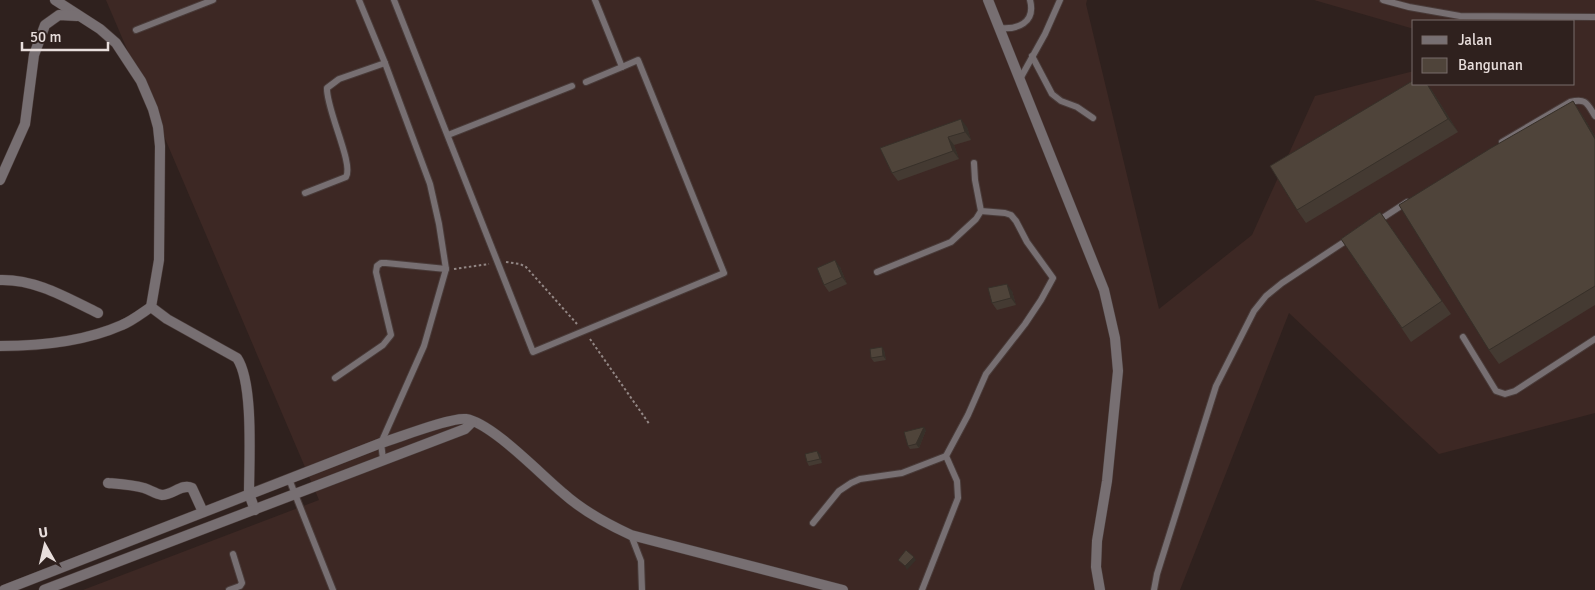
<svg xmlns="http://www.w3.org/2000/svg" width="1595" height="590" viewBox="0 0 1595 590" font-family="Signika,sans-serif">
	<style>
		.built { fill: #3d2824 }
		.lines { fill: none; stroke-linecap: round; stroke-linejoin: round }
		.service-casing { stroke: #493b39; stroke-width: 8 }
		.minor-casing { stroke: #493b39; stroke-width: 11 }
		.tertiary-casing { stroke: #493b39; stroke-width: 11 }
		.path { stroke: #938785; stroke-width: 2; stroke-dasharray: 2.5 2.5; stroke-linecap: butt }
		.service { stroke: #776f72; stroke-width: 6 }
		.minor { stroke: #776f72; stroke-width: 10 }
		.tertiary { stroke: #776f72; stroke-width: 10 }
		.wall { fill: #443a32 }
		.shaded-wall { fill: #373029 }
		.building { fill: #4f443a; stroke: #373029 }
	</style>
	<rect width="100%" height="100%" fill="#2f211e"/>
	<!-- built -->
	<polygon class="built" points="106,0 1087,0 1086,4 1159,309 1252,235 1315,96 1414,71 1414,84 1574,84 1574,21 1414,21 1414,29 1314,0 1595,0 1595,413 1439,454 1289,313 1180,590 83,590 319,500"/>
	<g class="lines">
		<defs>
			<g id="service">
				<polyline points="359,0 385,63 430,184 439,224 446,269 424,346 381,443 383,459"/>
				<polyline points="394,0 533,352 724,273 638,60 622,67"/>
				<polyline points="1383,0 1409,7 1460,16 1595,17"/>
				<path d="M999,28C1017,30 1036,23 1030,0"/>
				<polyline points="136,30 213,0"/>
				<polyline points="1032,56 1052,94 1061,101 1077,107 1093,118"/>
				<polyline points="1020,79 1045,34 1060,0"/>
				<polyline points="586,82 622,67 595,0"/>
				<polyline points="448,135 572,86"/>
				<path d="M1502,142L1570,102C1586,98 1587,103 1595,116"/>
				<path d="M305,193L346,177C354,164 326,109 327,88L339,79L385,63"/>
				<polyline points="1378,221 1407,202"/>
				<polyline points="877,272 951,242 976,219 981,211"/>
				<polyline points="1463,337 1496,391 1505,394 1515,391 1595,339"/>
				<polyline points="335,378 383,345 391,335 376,272 377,266 381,263 386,263 446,269"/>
				<polyline points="289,479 333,590"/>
				<polyline points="813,523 839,491 851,483 860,479 902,473 946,456"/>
				<polyline points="631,535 641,561 642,590"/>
				<polyline points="229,590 240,586 242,583 233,554"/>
				<polyline points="922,590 958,498 957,481 946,456 968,415 986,374 1025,324 1041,300 1053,278 1027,242 1016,221 1011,215 1005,213 981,211 975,180 974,163"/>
				<polyline points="1154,590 1157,574 1216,386 1254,311 1266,296 1282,283 1350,238"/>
			</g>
			<g id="minor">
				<path d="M55,0L100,29L116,43L141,81L153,109L158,127L160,146L159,260L151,307L167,319L237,358C254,383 249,462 249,494L255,510"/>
				<polyline points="0,180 25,124 34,55 45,25 59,15 77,16"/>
				<path d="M0,280C36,279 67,298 98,313"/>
				<path d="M0,346C39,346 86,341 122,325C132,321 142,313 151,307"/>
				<path d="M108,483C119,484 133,485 144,488C150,490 156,494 162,495C173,495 182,483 192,488L203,512"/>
			</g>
			<g id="tertiary">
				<polyline points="988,0 1104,290 1115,338 1118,371 1107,481 1097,541 1096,567 1100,590"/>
				<path d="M4,590L381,443C398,438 451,417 466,419C492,423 541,475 563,493C583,511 607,524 631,535L843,590"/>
				<polyline points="44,590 465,429 472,422"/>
			</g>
		</defs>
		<!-- service casing -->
		<use href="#service" class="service-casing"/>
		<!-- minor casing -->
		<use href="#minor" class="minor-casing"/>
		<!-- tertiary casing -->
		<use href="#tertiary" class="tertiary-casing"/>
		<!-- path -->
		<g class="path">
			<polyline points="506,262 520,264 526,267 577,324"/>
			<polyline points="454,269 489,264"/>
			<polyline points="590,339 650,425"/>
		</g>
		<!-- service -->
		<use href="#service" class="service"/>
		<!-- minor -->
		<use href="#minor" class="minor"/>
		<!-- tertiary -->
		<use href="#tertiary" class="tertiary"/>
	</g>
	<!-- wall -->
	<g class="wall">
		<polygon points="1431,89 1458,132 1306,223 1297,210"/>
		<polygon points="1573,101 1582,115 1595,136 1595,305 1499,364 1489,350"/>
		<polygon points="967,127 971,140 954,145 959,159 898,181 892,173 880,148"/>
		<polygon points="1380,212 1451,314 1411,342 1341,239"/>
		<polygon points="840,267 847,284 829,292 824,285"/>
		<polygon points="1012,291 1016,305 997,310 992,303"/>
		<polygon points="884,350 886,360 874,362 871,358"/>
		<polygon points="926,430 919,448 910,449 908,446"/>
		<polygon points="820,454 822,463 809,466 807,462"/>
	</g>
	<!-- shaded-wall -->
	<g class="shaded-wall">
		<polygon points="1427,84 1431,89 1458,132 1448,119"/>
		<polygon points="1573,101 1582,115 1595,136 1595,139"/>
		<polygon points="961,119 967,127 971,140 965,132"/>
		<polygon points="948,137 954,145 959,159 953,151"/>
		<polygon points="835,260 840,267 847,284 842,277"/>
		<polygon points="1007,284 1012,291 1016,305 1011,298"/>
		<polygon points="882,347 884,350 886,360 883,356"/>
		<polygon points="924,427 926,430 919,448 916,444"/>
		<polygon points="817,451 820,454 822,463 820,459"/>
		<polygon points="914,557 916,560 907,570 905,566"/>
	</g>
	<!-- building -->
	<g class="building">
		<polygon points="1414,80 1414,84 1427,84 1448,119 1297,210 1270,166"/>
		<polygon points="1573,101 1595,139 1595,286 1489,350 1399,205 1491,148"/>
		<polygon points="961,119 965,132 948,137 953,151 892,173 880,148"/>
		<polygon points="1380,212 1442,301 1402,328 1341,239"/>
		<polygon points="835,260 842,277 824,285 817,268"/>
		<polygon points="1007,284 1011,298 992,303 988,288"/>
		<polygon points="882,347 883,356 871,358 870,349"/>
		<polygon points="924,427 916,444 908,446 904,432"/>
		<polygon points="817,451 820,459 807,462 805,454"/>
		<polygon points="906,550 914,557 905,566 898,560"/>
	</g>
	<!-- legend -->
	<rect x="1412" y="20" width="162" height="65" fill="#2f211e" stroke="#796d6a"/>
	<rect x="1422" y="36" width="25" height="8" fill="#776f72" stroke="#796d6a"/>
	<text x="1458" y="45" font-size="15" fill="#e8dedc">Jalan</text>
	<rect x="1422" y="58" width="25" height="15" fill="#4f443a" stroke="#796d6a"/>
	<text x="1458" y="70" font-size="15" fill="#e8dedc">Bangunan</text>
	<!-- north arrow -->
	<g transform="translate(45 545) rotate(352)" stroke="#2f211e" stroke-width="4" paint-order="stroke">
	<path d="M0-4L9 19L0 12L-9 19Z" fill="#e8dedc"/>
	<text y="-8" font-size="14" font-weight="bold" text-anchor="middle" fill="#e8dedc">U</text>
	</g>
	<!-- scale -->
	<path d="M22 42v8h86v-8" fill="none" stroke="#e8dedc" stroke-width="2.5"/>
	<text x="30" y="42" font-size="15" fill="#e8dedc" stroke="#2f211e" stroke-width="4" paint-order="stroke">50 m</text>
</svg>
